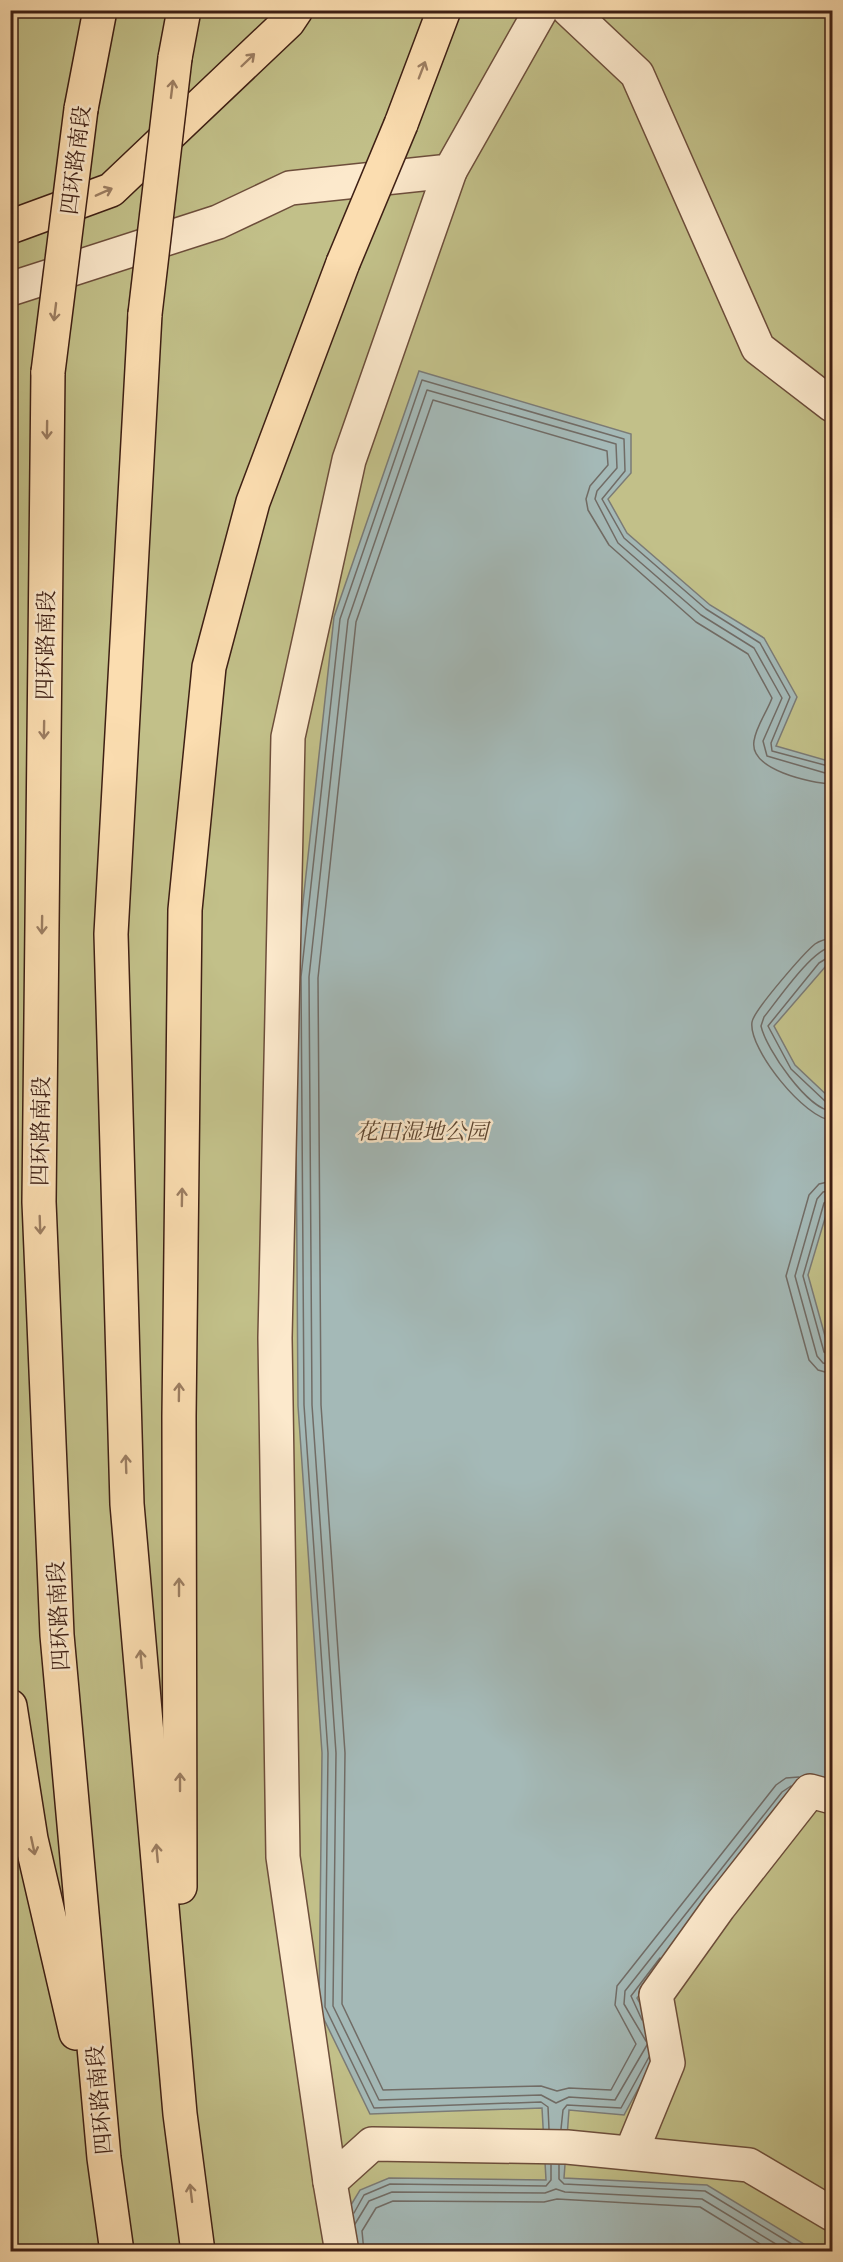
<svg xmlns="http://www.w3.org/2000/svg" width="843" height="2262" viewBox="0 0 843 2262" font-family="'IM FELL Double Pica','Noto Serif SC',serif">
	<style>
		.park { fill: #c2c089; stroke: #80704e; stroke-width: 1.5 }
		.water { fill: #a4b9b7; stroke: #7b7b76; stroke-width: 1.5 }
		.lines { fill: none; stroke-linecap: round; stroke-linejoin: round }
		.shore { stroke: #716c66; stroke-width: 1.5 }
		.minor-casing { stroke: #6d4e3b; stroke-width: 36 }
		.highway-casing { stroke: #3e1f14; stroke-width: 36 }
		.minor { stroke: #fce9cc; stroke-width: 33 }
		.highway { stroke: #fbddb0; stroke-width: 33 }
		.highway-bridge-casing { stroke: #3e1f14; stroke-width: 36; stroke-linecap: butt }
		.highway-bridge { stroke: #fbddb0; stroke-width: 33 }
		.oneway { stroke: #9c7e62 }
		.labels { text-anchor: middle; stroke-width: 5; stroke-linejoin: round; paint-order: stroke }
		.street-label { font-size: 22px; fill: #3e1f14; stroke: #fce9cc }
		.park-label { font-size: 22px; font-style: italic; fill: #5f4731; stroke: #fce9cc }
	</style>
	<rect width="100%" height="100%" fill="#fbddb0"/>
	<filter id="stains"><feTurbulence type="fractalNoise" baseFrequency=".00333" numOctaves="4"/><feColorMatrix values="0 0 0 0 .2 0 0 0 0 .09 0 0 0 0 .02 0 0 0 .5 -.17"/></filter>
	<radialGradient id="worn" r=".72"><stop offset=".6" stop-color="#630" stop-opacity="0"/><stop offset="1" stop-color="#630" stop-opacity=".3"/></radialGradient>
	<!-- park -->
	<rect class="park" x="11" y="11" width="821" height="2240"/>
	<!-- water -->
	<polygon class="water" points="419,371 631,434 631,473 608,499 627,533 710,605 764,638 797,697 776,746 832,762 832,959 774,1026 795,1065 832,1100 832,1195 808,1275 832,1361 832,1810 794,1799 637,1998 663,2043 624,2115 569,2110 564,2178 707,2185 804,2244 802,2251 342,2251 337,2228 360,2190 389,2178 546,2180 542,2108 370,2114 319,2009 322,1753 298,1406 295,976 334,617"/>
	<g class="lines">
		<!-- shore -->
		<g class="shore">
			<path d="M832,938C826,939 821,940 815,944C804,953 754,1010 752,1022C748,1049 806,1120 832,1120"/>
			<path d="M832,947C813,948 777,1001 764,1017L761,1026C766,1049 808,1110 832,1111"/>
			<polyline points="832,955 819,963 768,1026 791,1069 826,1102 832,1104"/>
			<polyline points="832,1181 819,1184 809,1195 786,1276 809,1360 818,1370 832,1374"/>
			<polyline points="832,1190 823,1192 817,1199 795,1276 817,1356 823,1363 832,1365"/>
			<polyline points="832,1198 824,1203 803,1276 824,1352 832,1357"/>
			<path d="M799,1777L786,1778L776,1785L617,1986L615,2005L636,2044L611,2090L569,2088L557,2091L541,2086L383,2090L342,2004L345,1753L321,1405L318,978L356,622L433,400L607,451L608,465L590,486L586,499L588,510L609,545L696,622L748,654L772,698C767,712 756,726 754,741C749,770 811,783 832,784"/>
			<polyline points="642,2020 631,1996 660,1958"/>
			<polyline points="646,2041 624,2004 625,1991 782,1792 791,1786"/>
			<polyline points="647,2045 615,2100 569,2097 556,2103 541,2095 379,2100 333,2006 336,1753 312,1405 309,977 348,620 427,390 616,444 617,468 597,491 595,499 618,543 701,615 754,648 782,698 763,741 767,756 832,775"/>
			<polyline points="549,2129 548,2107 541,2102 374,2108 325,2007 328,1753 304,1405 301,977 340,619 422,380 624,439 625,471 602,499 624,538 706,609 760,643 790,697 771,743 772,751 832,767"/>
			<polyline points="561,2129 563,2110 567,2105 621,2108 649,2057"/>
			<polyline points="559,2165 559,2179 564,2184 705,2191 795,2246 796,2252"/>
			<polyline points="354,2213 364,2195 390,2184 546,2186 551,2180 551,2165"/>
			<polyline points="355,2224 369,2201 392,2192 545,2193 556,2189 565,2192 702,2199 789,2252"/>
			<polyline points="364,2252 362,2231 376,2208 393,2201 544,2202 557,2199 700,2207 773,2252"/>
		</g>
		<defs>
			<g id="minor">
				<polyline points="569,10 637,74 758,348 832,405"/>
				<polyline points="10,289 218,222 290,188 450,171 541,10"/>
				<polyline points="631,2153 668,2063 656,1995 719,1907 810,1791 832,1797"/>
				<polyline points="330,2182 283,1857 275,1338 288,737 349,460 450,171"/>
				<polyline points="342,2252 330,2182 372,2144 567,2147 749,2165 832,2214"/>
			</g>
			<g id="highway">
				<polyline points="175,58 184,10"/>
				<polyline points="81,109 100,10"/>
				<polyline points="401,124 444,10"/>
				<polyline points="10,227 111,190 288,22 296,10"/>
				<polyline points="145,314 111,934 127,1504 180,2114 198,2252"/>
				<polyline points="48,372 39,1202 57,1635 104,2158 117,2252"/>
				<polyline points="10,1706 31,1839 76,2033"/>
				<polyline points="180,1887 179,1416 185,910 209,667 253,502 343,263"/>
			</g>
		</defs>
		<!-- minor casing -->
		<use href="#minor" class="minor-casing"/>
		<!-- highway casing -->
		<use href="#highway" class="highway-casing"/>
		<!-- minor -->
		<use href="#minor" class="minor"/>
		<!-- highway -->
		<use href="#highway" class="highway"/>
		<defs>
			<g id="highway-bridge">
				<polyline points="343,263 401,124"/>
				<polyline points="145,314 175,58"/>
				<polyline points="48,372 81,109"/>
			</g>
		</defs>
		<!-- highway-bridge casing -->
		<use href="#highway-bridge" class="highway-bridge-casing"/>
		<!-- highway-bridge -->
		<use href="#highway-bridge" class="highway-bridge"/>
	</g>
	<!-- one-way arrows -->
	<defs><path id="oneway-shaft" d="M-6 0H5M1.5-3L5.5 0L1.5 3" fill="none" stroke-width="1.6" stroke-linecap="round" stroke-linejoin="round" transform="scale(1.5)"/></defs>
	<g class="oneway">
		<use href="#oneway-shaft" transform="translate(248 60) rotate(-44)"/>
		<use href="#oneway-shaft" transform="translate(422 70) rotate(-69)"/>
		<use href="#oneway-shaft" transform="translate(172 89) rotate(-83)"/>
		<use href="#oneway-shaft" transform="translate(104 192) rotate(-24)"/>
		<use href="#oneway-shaft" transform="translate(55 312) rotate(97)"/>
		<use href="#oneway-shaft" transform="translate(47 430) rotate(91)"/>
		<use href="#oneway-shaft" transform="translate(44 730) rotate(91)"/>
		<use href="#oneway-shaft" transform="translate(42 925) rotate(91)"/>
		<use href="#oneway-shaft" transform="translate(182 1197) rotate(-89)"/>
		<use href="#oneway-shaft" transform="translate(40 1225) rotate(88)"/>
		<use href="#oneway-shaft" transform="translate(179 1392) rotate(-89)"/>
		<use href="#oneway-shaft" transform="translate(126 1464) rotate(-92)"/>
		<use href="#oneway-shaft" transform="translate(179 1587) rotate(-90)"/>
		<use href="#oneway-shaft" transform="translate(141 1659) rotate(-95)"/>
		<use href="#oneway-shaft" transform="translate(180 1782) rotate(-90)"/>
		<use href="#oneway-shaft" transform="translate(33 1846) rotate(78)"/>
		<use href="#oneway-shaft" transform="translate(157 1853) rotate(-95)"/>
		<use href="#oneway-shaft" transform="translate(191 2193) rotate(-97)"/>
	</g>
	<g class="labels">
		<!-- street labels -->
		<g class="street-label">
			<text transform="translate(75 160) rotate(-83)" y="8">四环路南段</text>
			<text transform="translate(45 645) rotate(-89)" y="8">四环路南段</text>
			<text transform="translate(40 1131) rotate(-89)" y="8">四环路南段</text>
			<text transform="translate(58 1616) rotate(-93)" y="8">四环路南段</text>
			<text transform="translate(99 2100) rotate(-95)" y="8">四环路南段</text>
		</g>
		<!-- park labels -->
		<g class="park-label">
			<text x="422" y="1139">花田湿地公园</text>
		</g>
	</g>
	<!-- margin -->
	<rect width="843" height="2262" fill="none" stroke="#fbddb0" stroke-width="36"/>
	<rect x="12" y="12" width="819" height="2238" fill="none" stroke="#3e1f14" stroke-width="3"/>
	<rect x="18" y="18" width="807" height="2226" fill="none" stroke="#3e1f14" stroke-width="1.5"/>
	<rect width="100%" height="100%" filter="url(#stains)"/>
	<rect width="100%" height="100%" fill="url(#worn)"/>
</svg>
